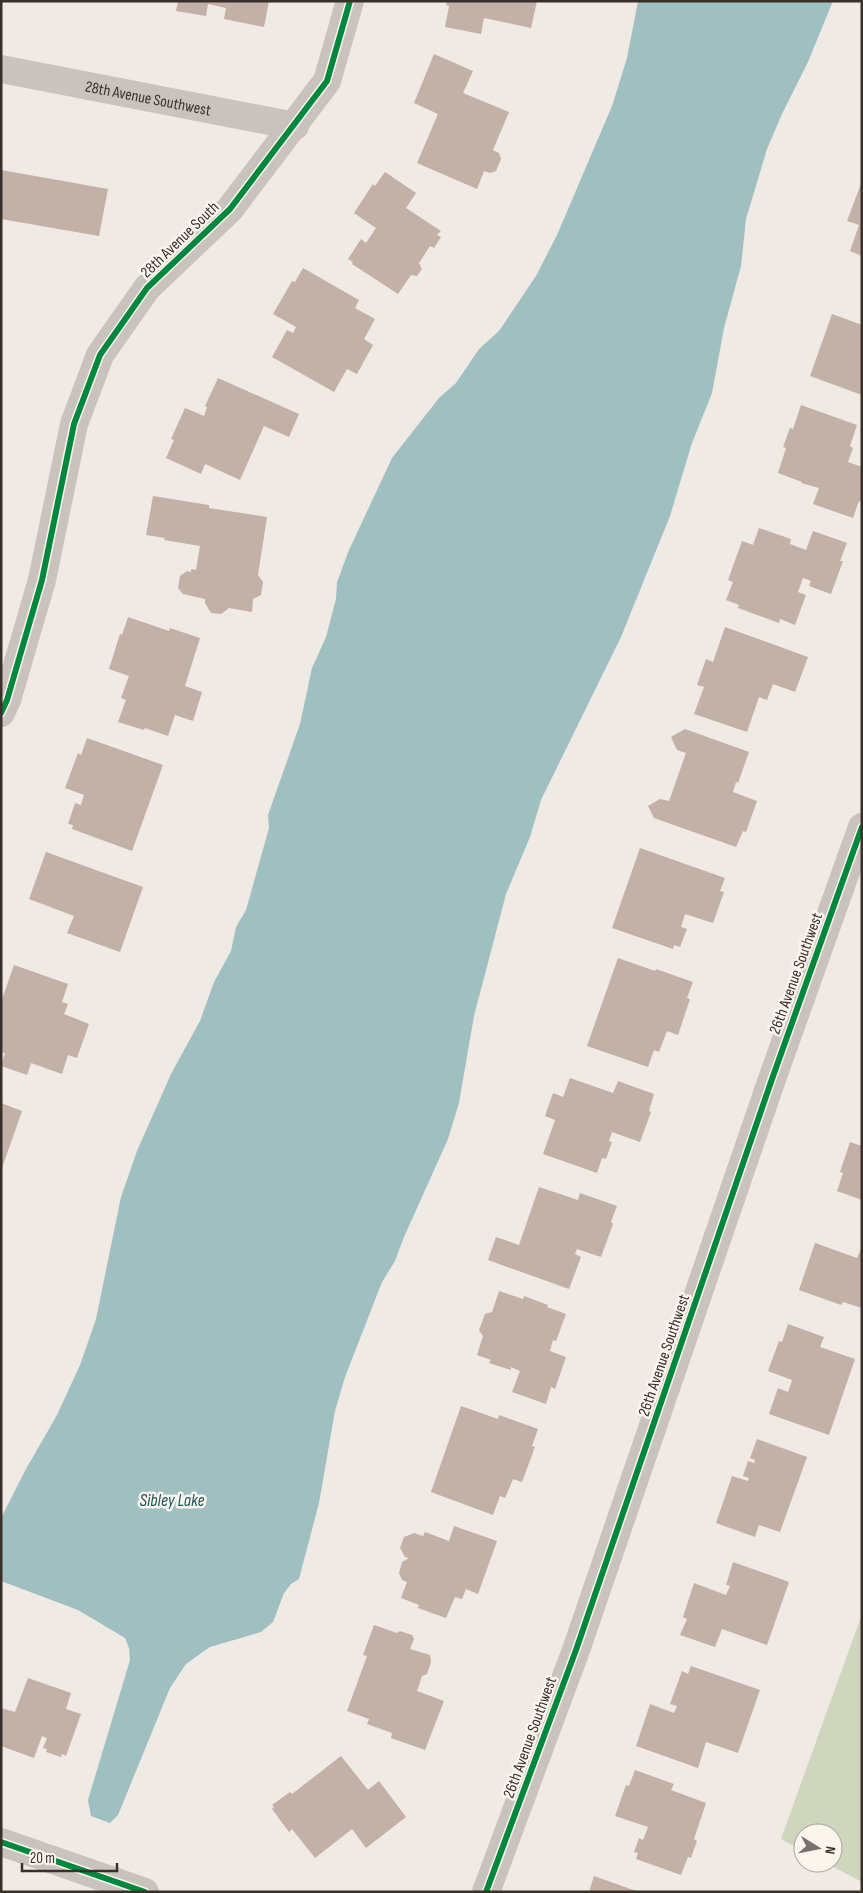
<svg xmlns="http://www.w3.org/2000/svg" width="863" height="1893" viewBox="0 0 863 1893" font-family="'Sofia Sans Condensed',sans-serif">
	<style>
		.green { fill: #d0d5be }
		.water { fill: #a0bfc1 }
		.building { fill: #c3b0a6 }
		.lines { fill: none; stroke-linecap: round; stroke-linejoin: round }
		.minor { stroke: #c9c3bd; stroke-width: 28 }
		.cycleway-casing { stroke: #fbf5ed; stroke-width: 9 }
		.cycleway { stroke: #00873e; stroke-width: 6 }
		.labels { text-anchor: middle; stroke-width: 5; stroke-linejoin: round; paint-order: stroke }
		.street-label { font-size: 16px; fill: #3a302a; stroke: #fbf5ed }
		.water-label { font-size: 18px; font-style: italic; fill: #1f565d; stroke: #fbf5ed }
	</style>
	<rect width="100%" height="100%" fill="#f0eae4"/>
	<!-- green -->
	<polygon class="green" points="862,1614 862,1882 826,1863 833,1863 833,1833 803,1833 803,1851 781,1839"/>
	<!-- water -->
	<polygon class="water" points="638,1 833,1 808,62 782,114 767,149 746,219 741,266 724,328 712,393 692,443 670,516 621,637 541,800 530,837 506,894 474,1016 459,1103 448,1139 404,1237 395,1261 382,1282 345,1377 335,1411 319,1503 299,1579 291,1584 284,1593 273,1622 261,1632 210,1647 186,1664 170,1688 118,1815 110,1823 91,1816 88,1800 130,1660 129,1648 125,1638 78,1610 1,1581 1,1518 26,1469 57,1415 80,1365 96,1319 121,1197 137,1151 171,1074 200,1021 214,982 231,951 236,927 246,910 269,828 268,815 300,724 312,668 326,637 336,599 337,582 349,550 392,458 439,398 456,383 479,349 499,331 536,276 557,235 612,106 627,58"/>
	<!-- building -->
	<g class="building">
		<polygon points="178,1 269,1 264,27 224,19 226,8 208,4 206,16 176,11"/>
		<polygon points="447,1 537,1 531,28 484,18 481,34 445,27 449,6 446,5"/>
		<polygon points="434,54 473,71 463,93 509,112 493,150 499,153 501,159 496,171 490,173 484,171 477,189 417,163 438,114 414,103"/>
		<polygon points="1,170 108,189 99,236 1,219"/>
		<polygon points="385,172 416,193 406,208 441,231 437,235 441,237 434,248 430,246 419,263 422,269 417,276 411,275 398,294 352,264 353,262 348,259 361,239 366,243 376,228 354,213 373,184 375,186"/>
		<polygon points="862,181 862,256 850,251 859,225 847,221"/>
		<polygon points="303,268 359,300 355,308 375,319 364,339 373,345 357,374 347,369 334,392 272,357 287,330 293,333 296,327 273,314 292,281 295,282"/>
		<polygon points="832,314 862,325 862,395 810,376"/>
		<polygon points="218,378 299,414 289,437 264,426 240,480 205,464 201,474 166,458 174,440 171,439 185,408 204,416 207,407 205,406"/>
		<polygon points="801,405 857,425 850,446 853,448 848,462 862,467 862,500 861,502 859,501 853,518 813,504 819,488 801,483 802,482 778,473 786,448 783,447 790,428 793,429"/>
		<polygon points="153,496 209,505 209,508 267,517 258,575 263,582 261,595 253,599 252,612 229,608 221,614 211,613 205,603 205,599 183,594 178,588 180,576 187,571 191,572 191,569 196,570 200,546 164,540 165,538 146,535"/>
		<polygon points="759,528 791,539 790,544 806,550 813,531 847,543 840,561 843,561 831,594 809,586 811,581 803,578 798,592 806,595 795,625 780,619 779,623 738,608 739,605 726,600 733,582 728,580 742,541 753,545"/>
		<polygon points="128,617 169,631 170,628 200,638 185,686 202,692 193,721 175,715 168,736 145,728 144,730 118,722 126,700 121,698 129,676 109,669 120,634 122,635"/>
		<polygon points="725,627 808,657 795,692 773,684 767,700 759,697 747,732 694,714 704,687 697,685 706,659 713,662"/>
		<polygon points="685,729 749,752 738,783 736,782 733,792 757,801 746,832 743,831 736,847 654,818 648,806 660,799 669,801 686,753 677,750 671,737"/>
		<polygon points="87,738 163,765 132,851 72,829 73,825 68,824 75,803 81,805 84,795 65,788 78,753 81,755"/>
		<polygon points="640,848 725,878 720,891 724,892 713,923 685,914 681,927 687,929 680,947 674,945 673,949 612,928"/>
		<polygon points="46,852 143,887 120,952 67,933 74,916 29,899"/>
		<polygon points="618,958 655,971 656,969 693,982 687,998 690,999 678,1035 667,1031 659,1052 654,1050 648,1067 587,1046"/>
		<polygon points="14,965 68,984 62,1002 68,1004 64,1014 89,1024 77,1058 68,1055 62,1074 31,1063 27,1075 1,1066 5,1053 1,1052 1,1002"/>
		<polygon points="570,1078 613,1093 618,1081 654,1094 649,1111 651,1112 640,1142 612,1132 609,1141 612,1142 606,1159 602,1158 597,1173 543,1154 555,1120 545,1116 553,1093 563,1097"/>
		<polygon points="1,1103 22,1111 2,1168 1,1168"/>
		<polygon points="850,1142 862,1146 862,1200 837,1191 843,1173 840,1172"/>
		<polygon points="539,1187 578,1200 580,1193 617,1206 611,1222 613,1224 601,1257 577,1249 575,1254 581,1257 569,1289 488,1260 496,1237 519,1245"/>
		<polygon points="815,1243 857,1258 862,1247 862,1308 843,1302 841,1305 799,1290"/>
		<polygon points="499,1291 523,1299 524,1296 548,1305 547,1307 566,1314 556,1341 553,1340 550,1351 566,1357 555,1389 551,1387 546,1404 512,1392 520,1371 511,1367 511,1370 489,1363 491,1360 477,1355 483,1336 479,1330 485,1314 492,1312"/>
		<polygon points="788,1324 824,1337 820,1347 855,1359 829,1435 769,1414 778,1388 788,1392 792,1380 768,1371 779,1341 782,1342"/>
		<polygon points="461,1406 498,1419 499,1415 538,1429 532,1446 535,1447 522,1482 513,1479 505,1498 500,1496 493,1515 431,1492"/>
		<polygon points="757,1439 807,1457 780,1532 759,1525 755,1537 716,1523 732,1476 748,1481 749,1478 743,1476 748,1461 754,1463 755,1460 750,1458"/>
		<polygon points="454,1526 497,1541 478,1594 466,1589 462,1599 455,1597 446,1618 418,1608 419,1605 401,1598 407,1582 402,1580 399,1573 402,1562 409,1558 405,1557 400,1548 404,1537 414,1533 423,1536 425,1532 449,1541"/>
		<polygon points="733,1562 789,1582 767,1645 722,1629 715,1647 680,1635 687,1619 683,1617 694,1583 726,1595 730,1586 726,1585"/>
		<polygon points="374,1625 397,1633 400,1631 412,1635 414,1639 410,1649 430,1655 431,1662 427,1674 422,1676 417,1691 444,1701 425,1750 391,1738 392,1733 367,1724 369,1719 347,1711 367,1656 363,1655"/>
		<polygon points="691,1666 760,1690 738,1753 706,1742 698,1768 636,1746 650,1704 674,1713 677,1706 670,1704 682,1671 688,1674"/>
		<polygon points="28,1678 71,1693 66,1709 81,1714 66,1756 62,1754 61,1757 46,1752 47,1749 43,1748 47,1738 42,1736 34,1758 1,1746 1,1708 15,1712"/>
		<polygon points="341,1756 368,1790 379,1781 406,1817 366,1848 352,1829 315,1858 292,1829 289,1832 272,1809 274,1807 272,1805 290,1792 292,1794"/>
		<polygon points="635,1770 674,1784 671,1790 706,1803 694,1839 697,1841 691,1858 688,1857 681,1875 636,1859 638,1853 634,1852 639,1838 643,1840 648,1827 615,1816 626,1785 629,1786"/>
		<polygon points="594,1876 639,1892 589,1892"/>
	</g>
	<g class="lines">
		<!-- minor -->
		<g class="minor">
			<path id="s1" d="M1,69L295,126"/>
			<polyline points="1,713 7,700 42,580 74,424 100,355 147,288 230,209 327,81 350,1"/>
			<polyline points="1,1842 145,1892"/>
			<polyline points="486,1892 576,1650 772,1079 862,827"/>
		</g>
		<defs>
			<g id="cycleway">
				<polyline points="1,713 7,700 42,580 74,424 100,355 147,288 230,209 327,81 350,1"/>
				<polyline points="1,1842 145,1892"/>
				<polyline points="486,1892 576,1650 772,1079 862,827"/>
			</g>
		</defs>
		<!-- cycleway casing -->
		<use href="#cycleway" class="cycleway-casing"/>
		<!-- cycleway -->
		<use href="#cycleway" class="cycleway"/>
	</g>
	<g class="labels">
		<!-- street labels -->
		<g class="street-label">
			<text dy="6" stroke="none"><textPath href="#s1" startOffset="150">28th Avenue Southwest</textPath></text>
			<text transform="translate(179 239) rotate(-44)" y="6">28th Avenue South</text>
			<text transform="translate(795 973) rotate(-70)" y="6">26th Avenue Southwest</text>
			<text transform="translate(663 1355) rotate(-71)" y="6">26th Avenue Southwest</text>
			<text transform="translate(529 1737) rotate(-70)" y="6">26th Avenue Southwest</text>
		</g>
		<!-- water labels -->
		<g class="water-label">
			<text x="172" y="1506">Sibley Lake</text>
		</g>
	</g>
	<!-- border -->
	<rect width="863" height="1893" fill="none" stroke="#3a302a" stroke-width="5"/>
	<!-- north arrow -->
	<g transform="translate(818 1848) rotate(100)"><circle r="24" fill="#fbf5ed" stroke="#aea69f"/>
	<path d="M0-4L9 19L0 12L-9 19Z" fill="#7a716b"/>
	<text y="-8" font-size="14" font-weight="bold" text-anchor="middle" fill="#3a302a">N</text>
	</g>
	<!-- scale -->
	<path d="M22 1863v8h95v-8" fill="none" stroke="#3a302a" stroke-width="2.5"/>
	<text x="30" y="1863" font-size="15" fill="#3a302a" stroke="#fbf5ed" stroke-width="4" paint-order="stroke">20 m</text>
</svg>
